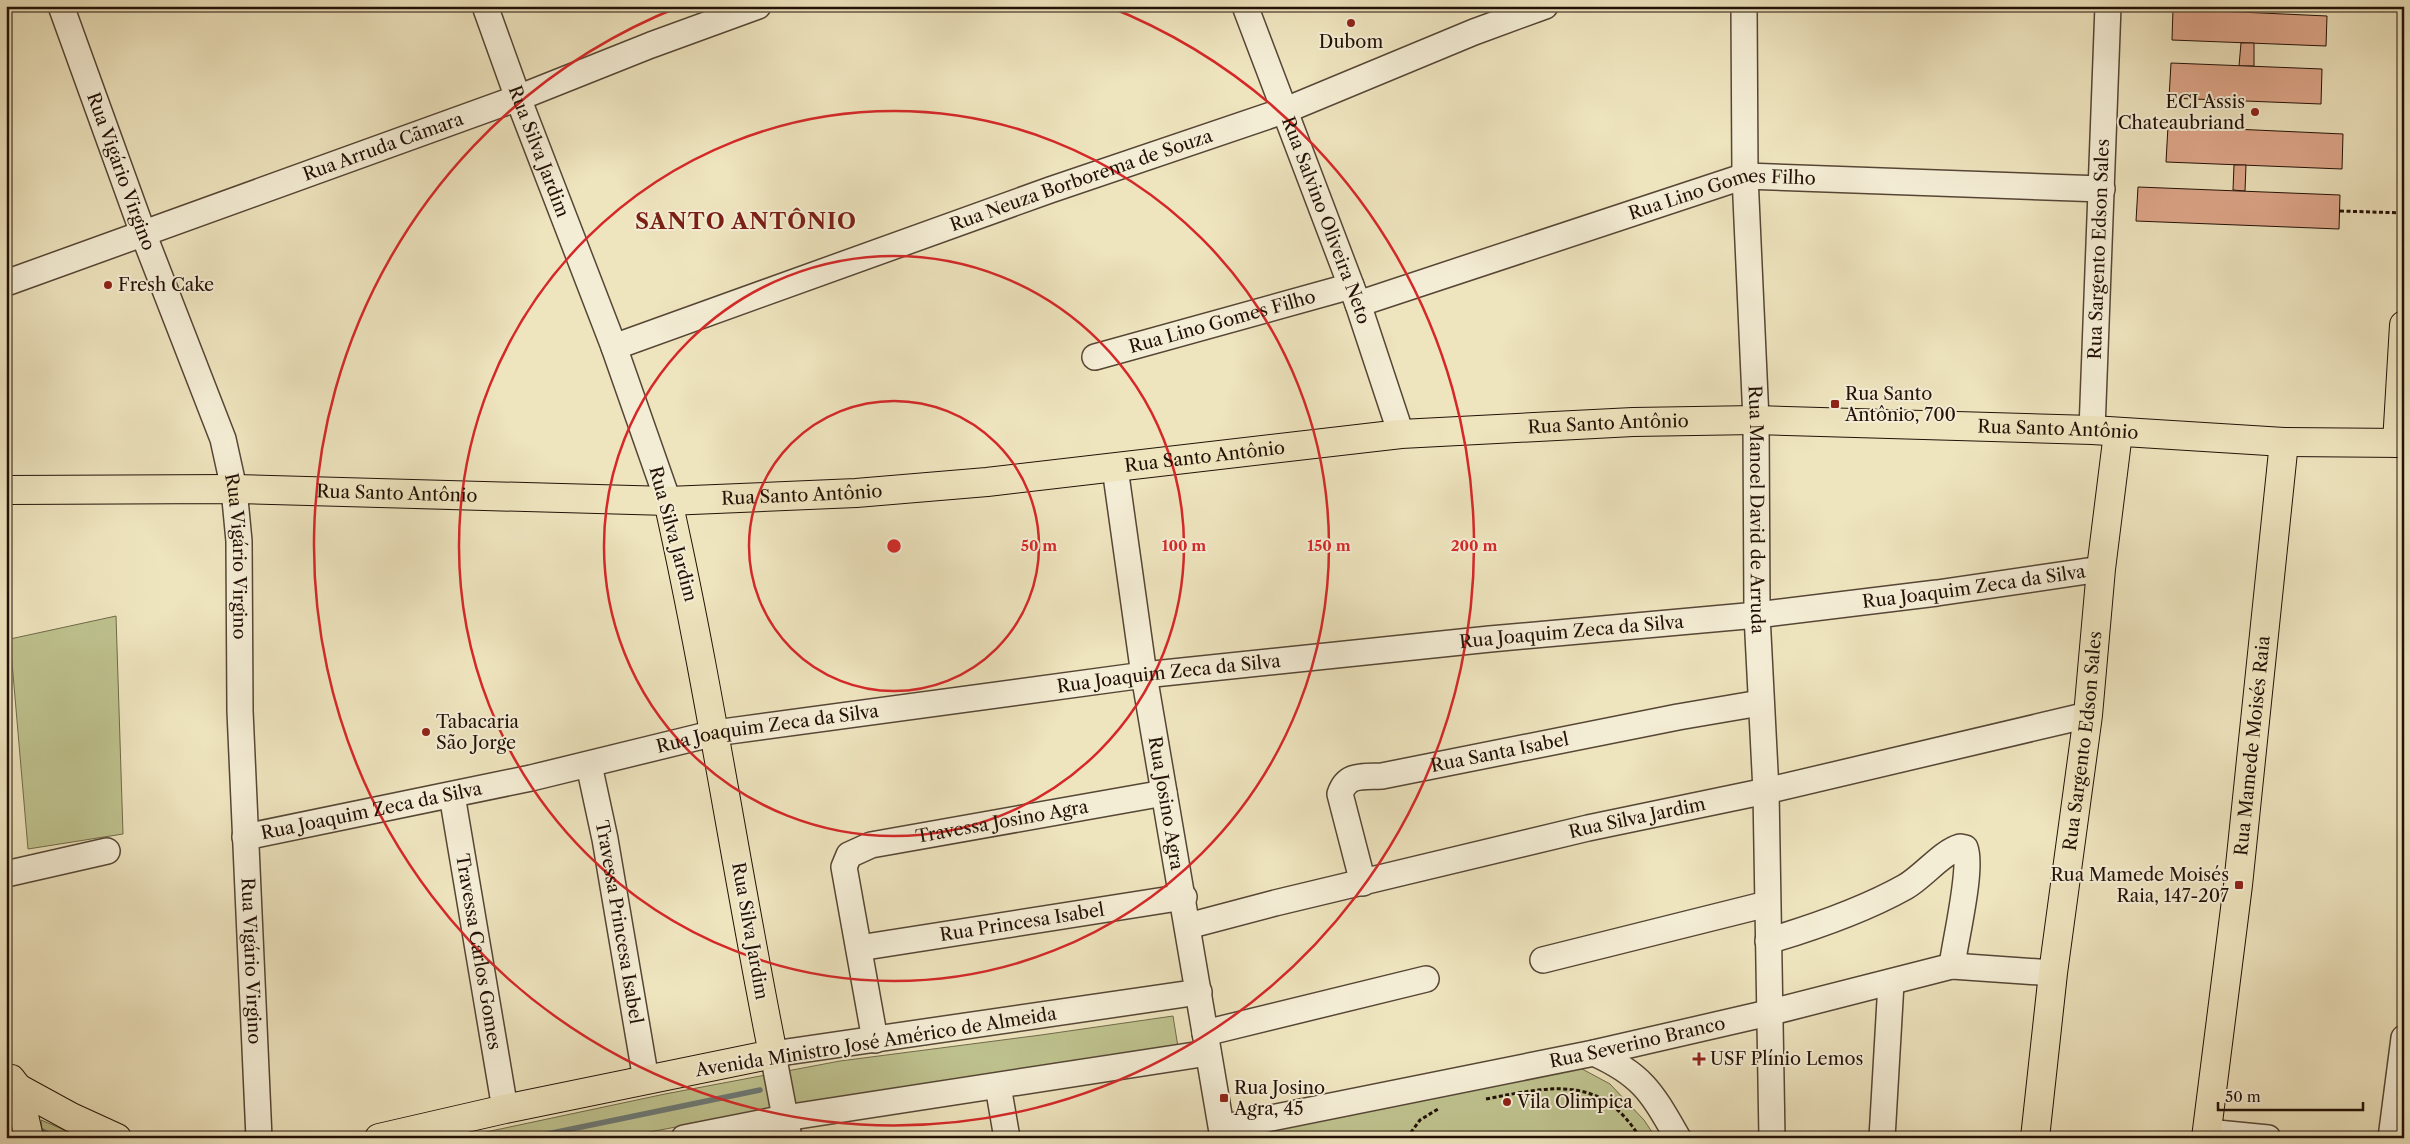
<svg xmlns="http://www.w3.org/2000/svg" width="2410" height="1144" viewBox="0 0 2410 1144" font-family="'Libre Caslon Text',serif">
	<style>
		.green { fill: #bec28e; stroke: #706a4a }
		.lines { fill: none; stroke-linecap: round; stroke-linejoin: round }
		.stream { stroke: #6d7874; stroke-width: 5.5 }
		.building { fill: #dfa78b; stroke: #231107 }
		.minor-casing { stroke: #564635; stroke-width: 28 }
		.major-casing { stroke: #231107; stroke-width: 30 }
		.path { stroke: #231107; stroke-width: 3; stroke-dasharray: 4 2.5; stroke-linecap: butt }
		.minor { stroke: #f4edd5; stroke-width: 25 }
		.major { stroke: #eee4be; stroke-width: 28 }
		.ring { fill: none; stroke: #d62828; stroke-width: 2.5 }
		.poi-dot { fill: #8f2418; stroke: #f4edd5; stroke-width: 2 }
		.labels { text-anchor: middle; stroke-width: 4; stroke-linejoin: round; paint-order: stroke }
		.poi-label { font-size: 18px; fill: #231107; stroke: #f4edd5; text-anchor: start }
		.street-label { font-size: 18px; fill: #231107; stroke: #f4edd5 }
		.district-label { font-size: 22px; font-weight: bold; letter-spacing: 1px; fill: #7a1f14; stroke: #f4edd5 }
		.centre { fill: #d62828; stroke: #f4edd5; stroke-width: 2.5 }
		.ring-label { font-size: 15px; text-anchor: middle; font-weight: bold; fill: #d62828; stroke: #f4edd5; stroke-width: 4; stroke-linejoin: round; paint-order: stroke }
	</style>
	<rect width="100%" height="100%" fill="#eee4be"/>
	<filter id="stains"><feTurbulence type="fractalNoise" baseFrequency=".004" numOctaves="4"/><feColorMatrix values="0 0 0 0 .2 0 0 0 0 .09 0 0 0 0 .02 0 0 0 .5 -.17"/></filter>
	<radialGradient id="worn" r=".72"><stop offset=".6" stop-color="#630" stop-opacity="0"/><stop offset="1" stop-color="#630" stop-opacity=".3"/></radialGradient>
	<!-- green -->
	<g class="green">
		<polygon points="116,616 123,834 28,849 10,639"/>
		<polygon points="1173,1016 1178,1047 800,1103 619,1138 458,1138 665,1094 840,1061 1041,1035"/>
		<polygon points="1573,1064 1610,1084 1644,1120 1656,1138 1227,1138"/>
		<polygon points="41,1120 83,1138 43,1138"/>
	</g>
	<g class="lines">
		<!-- stream -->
		<g class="stream">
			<polyline points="36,1128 56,1138"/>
			<polyline points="528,1138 760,1090"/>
		</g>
	</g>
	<!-- building -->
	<g class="building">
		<polygon points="2173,9 2327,16 2326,46 2172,40"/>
		<polygon points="2241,43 2254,43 2254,66 2239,66"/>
		<polygon points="2171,63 2322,69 2321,104 2169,98"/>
		<polygon points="2168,126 2343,134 2342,169 2166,162"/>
		<polygon points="2234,165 2246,165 2245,191 2233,190"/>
		<polygon points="2138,187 2340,195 2339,229 2136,221"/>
	</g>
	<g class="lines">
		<defs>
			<g id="minor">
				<path id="s1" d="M61,6L143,233L223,439L234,489L239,541L240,711L259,1138"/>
				<path id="s2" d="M485,6L518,98L614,347L668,501"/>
				<path id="s3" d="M1245,6L1358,304L1401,434"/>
				<path id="s4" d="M1744,6L1745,176L1756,420L1757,615L1766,791L1772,1138"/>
				<path id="s5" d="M6,283L518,98L651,45L758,6"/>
				<path id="s6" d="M1358,304L1745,176L2102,189"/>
				<path id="s7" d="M614,347L1050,190L1286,110L1474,32L1545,6"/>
				<path id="s8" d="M1095,357L1351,286"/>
				<path id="s9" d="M2092,430L2108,6"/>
				<path id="s10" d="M1115,468L1144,675L1223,1138"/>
				<path id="s11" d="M589,765L605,839L646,1080"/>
				<path id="s12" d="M452,795L505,1109"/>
				<path id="s13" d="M245,837L531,778L715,733L1144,675L1490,639L1757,615L1937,593L2101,569"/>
				<polyline points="6,874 107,851"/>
				<path id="s14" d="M1363,883L1340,794C1347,773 1363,777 1382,776L1678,717L1760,703"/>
				<path id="s15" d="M1188,926L1275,903L1588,828L1766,791L2088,715"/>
				<path d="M1768,941C1815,927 1862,911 1905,887C1923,877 1942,852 1960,847L1965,848C1973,868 1955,941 1952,966"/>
				<path id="s16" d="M859,948L1184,897"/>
				<polyline points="1543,960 1767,904"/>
				<polyline points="1205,1033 1426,979"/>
				<path id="s17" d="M875,1040L844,867L849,855L871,845L1164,793"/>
				<path d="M1594,1053C1643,1075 1652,1093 1678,1138"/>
				<polyline points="998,1086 1007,1138"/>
				<path id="s18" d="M1222,1128L1594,1053L1768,1013L1952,966L2053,973"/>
				<polyline points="2207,1132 2268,1138"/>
				<polyline points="684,1138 785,1118 1208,1053"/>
				<polyline points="789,1138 773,1054 1199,992"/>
				<polyline points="1882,1138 1891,983"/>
				<polyline points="2391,1138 2404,1038"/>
			</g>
			<g id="major">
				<polyline points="2397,443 2404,325"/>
				<path id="s19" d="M6,490L234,489L668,501L856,493L987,482L1401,434L1633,422L1756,420L2092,430L2284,442L2404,443"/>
				<polyline points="11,1079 18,1088 29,1138"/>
				<polyline points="18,1088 71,1117 117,1138"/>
				<path d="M379,1138L505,1109L773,1054C736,870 709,684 668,501"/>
				<path id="s20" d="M2035,1138L2053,973L2088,715L2101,569L2118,433"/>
				<path id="s21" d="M2206,1138L2238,885L2284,442"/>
			</g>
		</defs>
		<!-- minor casing -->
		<use href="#minor" class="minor-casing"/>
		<!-- major casing -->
		<use href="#major" class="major-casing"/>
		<!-- path -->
		<g class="path">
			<polyline points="2340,211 2404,213"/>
			<path d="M1486,1099C1549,1087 1601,1073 1640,1138"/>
			<polyline points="1407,1138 1420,1120 1438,1109"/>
		</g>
		<!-- minor -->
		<use href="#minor" class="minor"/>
		<!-- major -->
		<use href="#major" class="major"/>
	</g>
	<!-- distance rings -->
	<g class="ring">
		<circle cx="894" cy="546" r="145"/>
		<circle cx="894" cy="546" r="290"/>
		<circle cx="894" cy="546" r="435"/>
		<path d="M1107 6A580 580 0 1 1 681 6"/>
	</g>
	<!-- markers -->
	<g class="poi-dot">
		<circle cx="1351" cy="23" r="5"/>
		<circle cx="2255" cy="112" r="5"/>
		<circle cx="108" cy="285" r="5"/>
		<rect x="1830" y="399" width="10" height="10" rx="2.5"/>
		<circle cx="426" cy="732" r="5"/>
		<rect x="2234" y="880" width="10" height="10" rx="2.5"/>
		<path d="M1696.5 1051.5h5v5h5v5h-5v5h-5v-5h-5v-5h5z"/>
		<rect x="1219" y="1093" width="10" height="10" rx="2.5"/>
		<circle cx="1507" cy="1102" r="5"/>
	</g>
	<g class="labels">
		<!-- poi labels -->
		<g class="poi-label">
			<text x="1351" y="48" text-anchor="middle">Dubom</text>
			<text x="2245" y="108" text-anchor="end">ECI Assis<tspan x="2245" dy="21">Chateaubriand</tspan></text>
			<text x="118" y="291">Fresh Cake</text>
			<text x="1845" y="400">Rua Santo<tspan x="1845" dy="21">Antônio, 700</tspan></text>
			<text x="436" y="728">Tabacaria<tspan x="436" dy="21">São Jorge</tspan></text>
			<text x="2229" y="881" text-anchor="end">Rua Mamede Moisés<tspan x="2229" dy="21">Raia, 147-207</tspan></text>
			<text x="1710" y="1065">USF Plínio Lemos</text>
			<text x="1234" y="1094">Rua Josino<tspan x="1234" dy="21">Agra, 45</tspan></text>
			<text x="1517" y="1108">Vila Olimpica</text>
		</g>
		<!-- street labels -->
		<g class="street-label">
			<text dy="6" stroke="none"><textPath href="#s5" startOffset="401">Rua Arruda Cãmara</textPath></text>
			<text dy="6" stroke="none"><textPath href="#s2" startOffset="155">Rua Silva Jardim</textPath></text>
			<text dy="6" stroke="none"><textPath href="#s1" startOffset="176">Rua Vigário Virgino</textPath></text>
			<text dy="6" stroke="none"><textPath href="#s7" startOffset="496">Rua Neuza Borborema de Souza</textPath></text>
			<text dy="6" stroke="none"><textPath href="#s6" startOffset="382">Rua Lino Gomes Filho</textPath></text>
			<text dy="6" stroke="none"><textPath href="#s3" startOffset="229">Rua Salvino Oliveira Neto</textPath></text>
			<text dy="6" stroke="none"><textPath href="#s9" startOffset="181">Rua Sargento Edson Sales</textPath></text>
			<text dy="6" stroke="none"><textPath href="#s8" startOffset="132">Rua Lino Gomes Filho</textPath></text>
			<text dy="6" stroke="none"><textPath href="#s19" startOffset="1606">Rua Santo Antônio</textPath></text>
			<text dy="6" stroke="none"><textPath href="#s19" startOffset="2056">Rua Santo Antônio</textPath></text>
			<text dy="6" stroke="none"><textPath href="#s19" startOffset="1201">Rua Santo Antônio</textPath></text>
			<text dy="6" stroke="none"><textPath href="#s19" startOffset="391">Rua Santo Antônio</textPath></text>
			<text dy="6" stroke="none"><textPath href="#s19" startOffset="796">Rua Santo Antônio</textPath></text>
			<text dy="6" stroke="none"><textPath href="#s4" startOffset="504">Rua Manoel David de Arruda</textPath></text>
			<text transform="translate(673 534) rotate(75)" y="6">Rua Silva Jardim</text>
			<text dy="6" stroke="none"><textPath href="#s1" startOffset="581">Rua Vigário Virgino</textPath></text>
			<text dy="6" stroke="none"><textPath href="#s13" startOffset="1749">Rua Joaquim Zeca da Silva</textPath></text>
			<text dy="6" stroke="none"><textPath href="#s13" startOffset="1344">Rua Joaquim Zeca da Silva</textPath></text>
			<text dy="6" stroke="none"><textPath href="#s13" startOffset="939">Rua Joaquim Zeca da Silva</textPath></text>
			<text dy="6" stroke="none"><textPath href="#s13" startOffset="534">Rua Joaquim Zeca da Silva</textPath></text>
			<text dy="6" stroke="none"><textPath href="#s20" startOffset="400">Rua Sargento Edson Sales</textPath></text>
			<text dy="6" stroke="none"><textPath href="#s21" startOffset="395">Rua Mamede Moisés Raia</textPath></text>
			<text dy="6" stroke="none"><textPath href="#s14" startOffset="262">Rua Santa Isabel</textPath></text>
			<text dy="6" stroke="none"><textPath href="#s10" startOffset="339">Rua Josino Agra</textPath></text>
			<text dy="6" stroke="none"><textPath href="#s13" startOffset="129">Rua Joaquim Zeca da Silva</textPath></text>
			<text dy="6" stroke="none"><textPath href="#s15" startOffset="462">Rua Silva Jardim</textPath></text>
			<text dy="6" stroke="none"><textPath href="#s17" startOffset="346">Travessa Josino Agra</textPath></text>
			<text dy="6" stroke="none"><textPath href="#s11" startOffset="160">Travessa Princesa Isabel</textPath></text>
			<text dy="6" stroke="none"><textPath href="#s16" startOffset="165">Rua Princesa Isabel</textPath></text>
			<text transform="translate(750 931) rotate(80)" y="6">Rua Silva Jardim</text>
			<text dy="6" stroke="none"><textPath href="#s12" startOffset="159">Travessa Carlos Gomes</textPath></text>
			<text dy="6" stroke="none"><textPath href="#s1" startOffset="986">Rua Vigário Virgino</textPath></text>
			<text transform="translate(876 1042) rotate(-9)" y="6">Avenida Ministro José Américo de Almeida</text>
			<text dy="6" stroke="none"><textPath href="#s18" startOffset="424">Rua Severino Branco</textPath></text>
		</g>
		<!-- district labels -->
		<g class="district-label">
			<text x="746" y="229">SANTO ANTÔNIO</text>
		</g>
	</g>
	<circle cx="894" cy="546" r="8" class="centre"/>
	<g class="ring-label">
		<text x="1039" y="551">50 m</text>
		<text x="1184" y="551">100 m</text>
		<text x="1329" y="551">150 m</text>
		<text x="1474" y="551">200 m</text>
	</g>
	<!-- margin -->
	<rect width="2410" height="1144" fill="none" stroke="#eee4be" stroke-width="25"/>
	<rect x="8" y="8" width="2395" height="1129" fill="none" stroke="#231107" stroke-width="2.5"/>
	<rect x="12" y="12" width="2385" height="1119" fill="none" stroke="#231107"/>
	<!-- scale -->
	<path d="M2218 1102v8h145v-8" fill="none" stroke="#231107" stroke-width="2.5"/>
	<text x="2225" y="1102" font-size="15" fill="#231107" stroke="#f4edd5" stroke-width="4" paint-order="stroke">50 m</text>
	<rect width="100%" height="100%" filter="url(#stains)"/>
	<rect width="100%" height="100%" fill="url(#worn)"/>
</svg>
